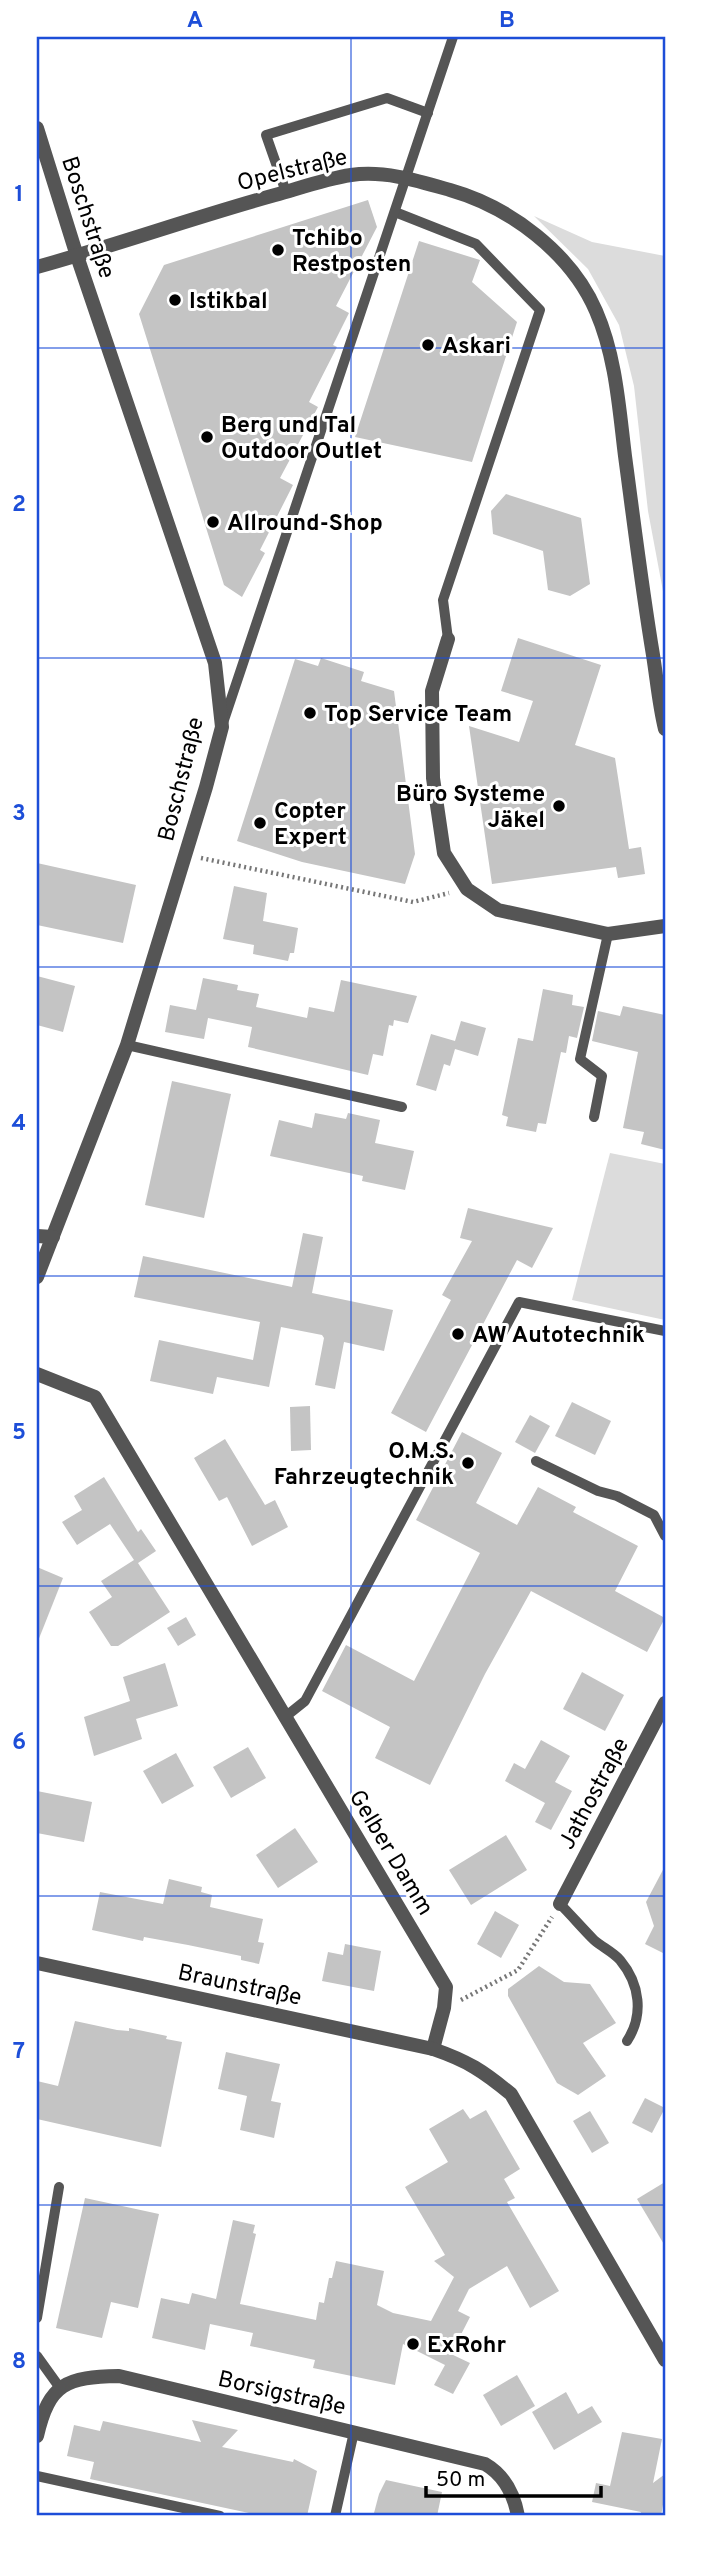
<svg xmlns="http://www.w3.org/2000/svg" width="702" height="2553" viewBox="0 0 702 2553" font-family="Overpass,sans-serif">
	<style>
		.green { fill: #dcdcdc }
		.building { fill: #c4c4c4 }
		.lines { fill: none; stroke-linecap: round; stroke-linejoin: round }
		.path { stroke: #777; stroke-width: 4.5; stroke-dasharray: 2 3.5; stroke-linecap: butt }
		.lane { stroke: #555; stroke-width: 10 }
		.street { stroke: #555; stroke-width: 14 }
		.grid { fill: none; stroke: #1d4ed8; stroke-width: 2; stroke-opacity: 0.55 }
		.poi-dot { fill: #000; stroke: #fff; stroke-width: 2.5 }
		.labels { text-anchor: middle; stroke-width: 6; stroke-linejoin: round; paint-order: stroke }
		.street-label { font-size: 23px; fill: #000; stroke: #fff }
		.poi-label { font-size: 23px; font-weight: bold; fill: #000; stroke: #fff; text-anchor: start }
		.neatline { fill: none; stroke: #1d4ed8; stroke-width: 2.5 }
		.grid-label { font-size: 23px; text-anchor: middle; font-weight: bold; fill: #1d4ed8 }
	</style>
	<rect width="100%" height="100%" fill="#fff"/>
	<!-- green -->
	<g class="green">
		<polygon points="534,216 592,242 665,256 665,602 648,511 634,386 619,325 588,269"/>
		<polygon points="610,1153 665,1164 665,1320 572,1300"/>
	</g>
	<!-- building -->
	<g class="building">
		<polygon points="368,200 377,227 336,306 349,313 333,345 337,347 309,402 318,407 280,478 293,485 260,550 265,553 242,597 224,585 139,314 164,265"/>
		<polygon points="419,241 480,260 472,282 517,322 472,462 355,437"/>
		<polygon points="506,494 581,518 590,584 570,596 548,590 543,551 493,534 491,511"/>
		<polygon points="518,638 601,665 575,745 615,758 629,849 641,847 645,874 618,878 616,867 492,884 469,726 519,742 533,701 501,691"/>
		<polygon points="321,658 364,672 361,681 394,691 415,854 405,884 302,862 237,841 295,659 318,666"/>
		<polygon points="37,863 136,885 123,943 37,925"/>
		<polygon points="234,886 267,893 263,921 298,928 294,953 290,953 288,961 253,954 254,945 223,939"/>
		<polygon points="37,976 75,986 63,1032 37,1025"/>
		<polygon points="203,978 238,985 237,990 259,994 256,1007 307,1018 309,1007 334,1012 341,980 417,996 408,1023 394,1020 393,1026 389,1025 383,1056 373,1054 368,1075 248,1047 252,1027 208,1018 204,1039 165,1032 170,1005 196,1010"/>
		<polygon points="543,989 573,995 572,1005 584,1007 577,1038 569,1036 566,1053 561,1052 546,1124 538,1123 536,1132 506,1126 508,1117 502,1115 518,1038 533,1041"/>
		<polygon points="623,1006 665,1015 665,1150 641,1144 644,1132 623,1128 638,1052 592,1041 598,1011 620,1016"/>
		<polygon points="461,1021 486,1028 478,1056 455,1049 450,1066 444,1064 436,1091 416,1085 431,1034 455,1041"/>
		<polygon points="172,1081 231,1094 204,1218 145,1205"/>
		<polygon points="315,1113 346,1119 348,1113 380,1120 375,1143 414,1151 405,1190 362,1181 363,1176 270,1156 279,1120 312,1128"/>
		<polygon points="468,1208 553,1228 532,1268 517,1260 426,1432 391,1413 451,1300 442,1295 472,1241 460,1238"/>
		<polygon points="303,1233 323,1237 312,1293 393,1310 384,1351 344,1342 335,1389 315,1385 324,1338 322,1335 281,1327 269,1387 217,1377 213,1394 150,1381 159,1340 253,1360 260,1322 134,1297 143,1256 292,1287"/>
		<polygon points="572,1402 611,1421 595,1455 555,1436"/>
		<polygon points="310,1406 311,1450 291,1451 290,1407"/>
		<polygon points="530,1415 550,1426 535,1453 515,1442"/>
		<polygon points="462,1432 502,1453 476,1503 517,1525 538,1487 576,1507 573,1512 638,1546 615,1591 665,1618 647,1652 531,1591 485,1674 430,1785 375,1758 390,1727 322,1691 346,1645 414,1681 480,1553 416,1520"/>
		<polygon points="225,1439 265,1505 275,1500 288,1527 252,1546 227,1497 219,1501 194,1458"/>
		<polygon points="104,1477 138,1532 141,1529 156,1551 138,1563 170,1612 118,1646 111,1646 89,1612 112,1597 101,1581 134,1560 110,1524 77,1545 62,1522 82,1510 74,1496"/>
		<polygon points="37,1567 63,1578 38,1641 37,1640"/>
		<polygon points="186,1617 196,1635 178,1646 167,1628"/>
		<polygon points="165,1663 178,1706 136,1719 142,1739 94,1756 84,1717 130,1701 123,1677"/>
		<polygon points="582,1672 624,1695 605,1731 563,1709"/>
		<polygon points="541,1740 570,1756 555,1782 572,1791 551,1830 535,1822 545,1803 505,1781 514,1763 525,1769"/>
		<polygon points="248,1747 266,1778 231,1798 213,1767"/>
		<polygon points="176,1753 194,1786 162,1804 143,1771"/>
		<polygon points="37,1791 92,1802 84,1842 37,1833"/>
		<polygon points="295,1828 318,1862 278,1888 256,1855"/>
		<polygon points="506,1835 527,1870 471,1905 449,1870"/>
		<polygon points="665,1866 665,1954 645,1944 654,1926 646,1902"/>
		<polygon points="169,1879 202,1887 201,1892 212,1895 210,1907 263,1919 258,1942 264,1943 259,1964 241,1960 241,1956 188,1945 144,1937 143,1941 92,1930 100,1892 163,1904"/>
		<polygon points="495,1911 519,1925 501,1958 477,1944"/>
		<polygon points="345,1944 381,1951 374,1991 322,1981 328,1952 343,1955"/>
		<polygon points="539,1966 564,1982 590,1984 616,2023 583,2043 606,2076 578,2095 557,2083 508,1996 508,1989"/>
		<polygon points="75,2021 117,2030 129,2031 129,2028 167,2036 166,2039 182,2042 161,2147 37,2119 37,2081 58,2086"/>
		<polygon points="226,2052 280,2064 271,2101 281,2103 274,2138 240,2130 247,2096 218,2089"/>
		<polygon points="645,2098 665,2108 652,2133 632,2123"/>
		<polygon points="463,2109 470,2119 486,2110 520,2169 504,2179 515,2198 507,2202 559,2291 530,2308 507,2266 469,2289 458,2311 470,2317 451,2354 470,2363 453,2394 434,2385 445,2365 403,2344 395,2385 313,2368 315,2360 250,2346 253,2333 210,2324 205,2350 152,2338 161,2298 189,2304 192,2293 216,2299 233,2220 255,2225 253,2233 256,2234 240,2304 316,2320 319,2302 324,2303 329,2278 332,2278 336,2261 384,2271 377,2305 393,2313 431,2321 454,2277 434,2261 445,2255 405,2187 448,2162 429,2129"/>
		<polygon points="590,2111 609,2143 592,2153 573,2121"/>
		<polygon points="665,2182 665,2246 637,2199"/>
		<polygon points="85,2198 159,2214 138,2308 111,2302 102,2338 56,2328"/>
		<polygon points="517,2375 535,2406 501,2426 483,2395"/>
		<polygon points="566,2392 578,2414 592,2406 602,2422 554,2450 532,2412"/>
		<polygon points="192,2420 238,2430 222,2447 293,2462 294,2459 317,2471 307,2516 263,2516 90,2479 94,2462 67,2456 74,2425 100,2431 103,2421 201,2442"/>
		<polygon points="622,2432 662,2439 653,2483 665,2474 665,2493 661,2516 640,2516 641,2512 592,2502 596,2483 610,2486"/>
		<polygon points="386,2480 442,2492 437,2516 390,2516 374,2513 379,2494"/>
	</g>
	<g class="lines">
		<!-- path -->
		<g class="path">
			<polyline points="201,858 413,902 449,893"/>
			<polyline points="461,2000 518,1970 552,1917"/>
		</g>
		<!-- lane -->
		<g class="lane">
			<polyline points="286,192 266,135 387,98 428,113"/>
			<polyline points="395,212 476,244 540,310 443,600 448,639"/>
			<polyline points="223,723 453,37"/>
			<polyline points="127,1045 402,1107"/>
			<polyline points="594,1117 602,1076 580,1059 608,934"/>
			<polyline points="536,1461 598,1491 617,1496 654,1515 665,1536"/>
			<polyline points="285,1717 305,1701 519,1302 665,1331"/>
			<path d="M560,1904C572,1916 582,1928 594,1940C602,1947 613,1952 620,1960C640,1984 644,2015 627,2041"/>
			<polyline points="37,2318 59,2187"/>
			<polyline points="37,2356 60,2388"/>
			<polyline points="37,2476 220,2516"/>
			<polyline points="335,2516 354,2432"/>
		</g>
		<!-- street -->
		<g class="street">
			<polyline points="37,128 77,256 215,663 222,727 206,787 127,1045 37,1277"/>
			<path d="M37,267C117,245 195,217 275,195C300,188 325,179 351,175C384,170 419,181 450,190C510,207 571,253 596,311C616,357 619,408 625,456C634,523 642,589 653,655C657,680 659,705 665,729"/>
			<polyline points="448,639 432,691 433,778 444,853 467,889 498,910 608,934 665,926"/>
			<polyline points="37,1236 53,1237"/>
			<polyline points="37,1374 95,1397 446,1987 444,2008 433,2049"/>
			<polyline points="560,1904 665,1703"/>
			<path d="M37,1963L433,2049C468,2061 483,2071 511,2094L665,2360"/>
			<path d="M37,2436C49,2383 67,2377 119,2376L485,2464C504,2475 514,2495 518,2516"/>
		</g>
	</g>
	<!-- grid -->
	<path class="grid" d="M351,37V2516M37,348H665M37,658H665M37,967H665M37,1276H665M37,1586H665M37,1896H665M37,2205H665"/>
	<!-- markers -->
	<g class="poi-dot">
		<circle cx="278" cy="250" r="7"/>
		<circle cx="175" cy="300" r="7"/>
		<circle cx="428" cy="345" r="7"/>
		<circle cx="207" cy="437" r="7"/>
		<circle cx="213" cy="522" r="7"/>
		<circle cx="310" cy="713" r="7"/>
		<circle cx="559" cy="806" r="7"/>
		<circle cx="260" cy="823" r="7"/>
		<circle cx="458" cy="1334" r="7"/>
		<circle cx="468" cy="1463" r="7"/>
		<circle cx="413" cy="2344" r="7"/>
	</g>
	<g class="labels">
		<!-- street labels -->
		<g class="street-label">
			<text transform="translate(292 169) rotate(-14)" y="8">Opelstraße</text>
			<text transform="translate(89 217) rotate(72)" y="8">Boschstraße</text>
			<text transform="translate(180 779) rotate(-76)" y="8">Boschstraße</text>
			<text transform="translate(593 1793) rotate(-62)" y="8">Jathostraße</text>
			<text transform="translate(392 1852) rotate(59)" y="8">Gelber Damm</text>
			<text transform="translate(240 1984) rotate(12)" y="8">Braunstraße</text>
			<text transform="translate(282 2392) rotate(13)" y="8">Borsigstraße</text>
		</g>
		<!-- poi labels -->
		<g class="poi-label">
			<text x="292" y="245">Tchibo<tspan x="292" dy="26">Restposten</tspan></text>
			<text x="189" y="308">Istikbal</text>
			<text x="442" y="353">Askari</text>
			<text x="221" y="432">Berg und Tal<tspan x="221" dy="26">Outdoor Outlet</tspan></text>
			<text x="227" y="530">Allround-Shop</text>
			<text x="324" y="721">Top Service Team</text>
			<text x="545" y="801" text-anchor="end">Büro Systeme<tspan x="545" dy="26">Jäkel</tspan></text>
			<text x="274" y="818">Copter<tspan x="274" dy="26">Expert</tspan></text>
			<text x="472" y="1342">AW Autotechnik</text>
			<text x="454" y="1458" text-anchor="end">O.M.S.<tspan x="454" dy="26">Fahrzeugtechnik</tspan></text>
			<text x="427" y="2352">ExRohr</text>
		</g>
	</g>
	<!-- border -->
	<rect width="702" height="2553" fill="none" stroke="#ffffff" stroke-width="77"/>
	<!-- scale -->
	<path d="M426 2486v10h175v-10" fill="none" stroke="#000000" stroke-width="3.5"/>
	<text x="436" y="2486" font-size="21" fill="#000000" stroke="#ffffff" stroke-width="5" paint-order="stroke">50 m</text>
	<rect x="38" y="38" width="626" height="2476" class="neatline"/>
	<g class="grid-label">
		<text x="195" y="27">A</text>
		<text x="507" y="27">B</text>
		<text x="19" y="201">1</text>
		<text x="19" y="511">2</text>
		<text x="19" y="820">3</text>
		<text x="19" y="1130">4</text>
		<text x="19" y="1439">5</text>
		<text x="19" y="1749">6</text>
		<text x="19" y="2058">7</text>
		<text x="19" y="2368">8</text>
	</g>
</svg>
